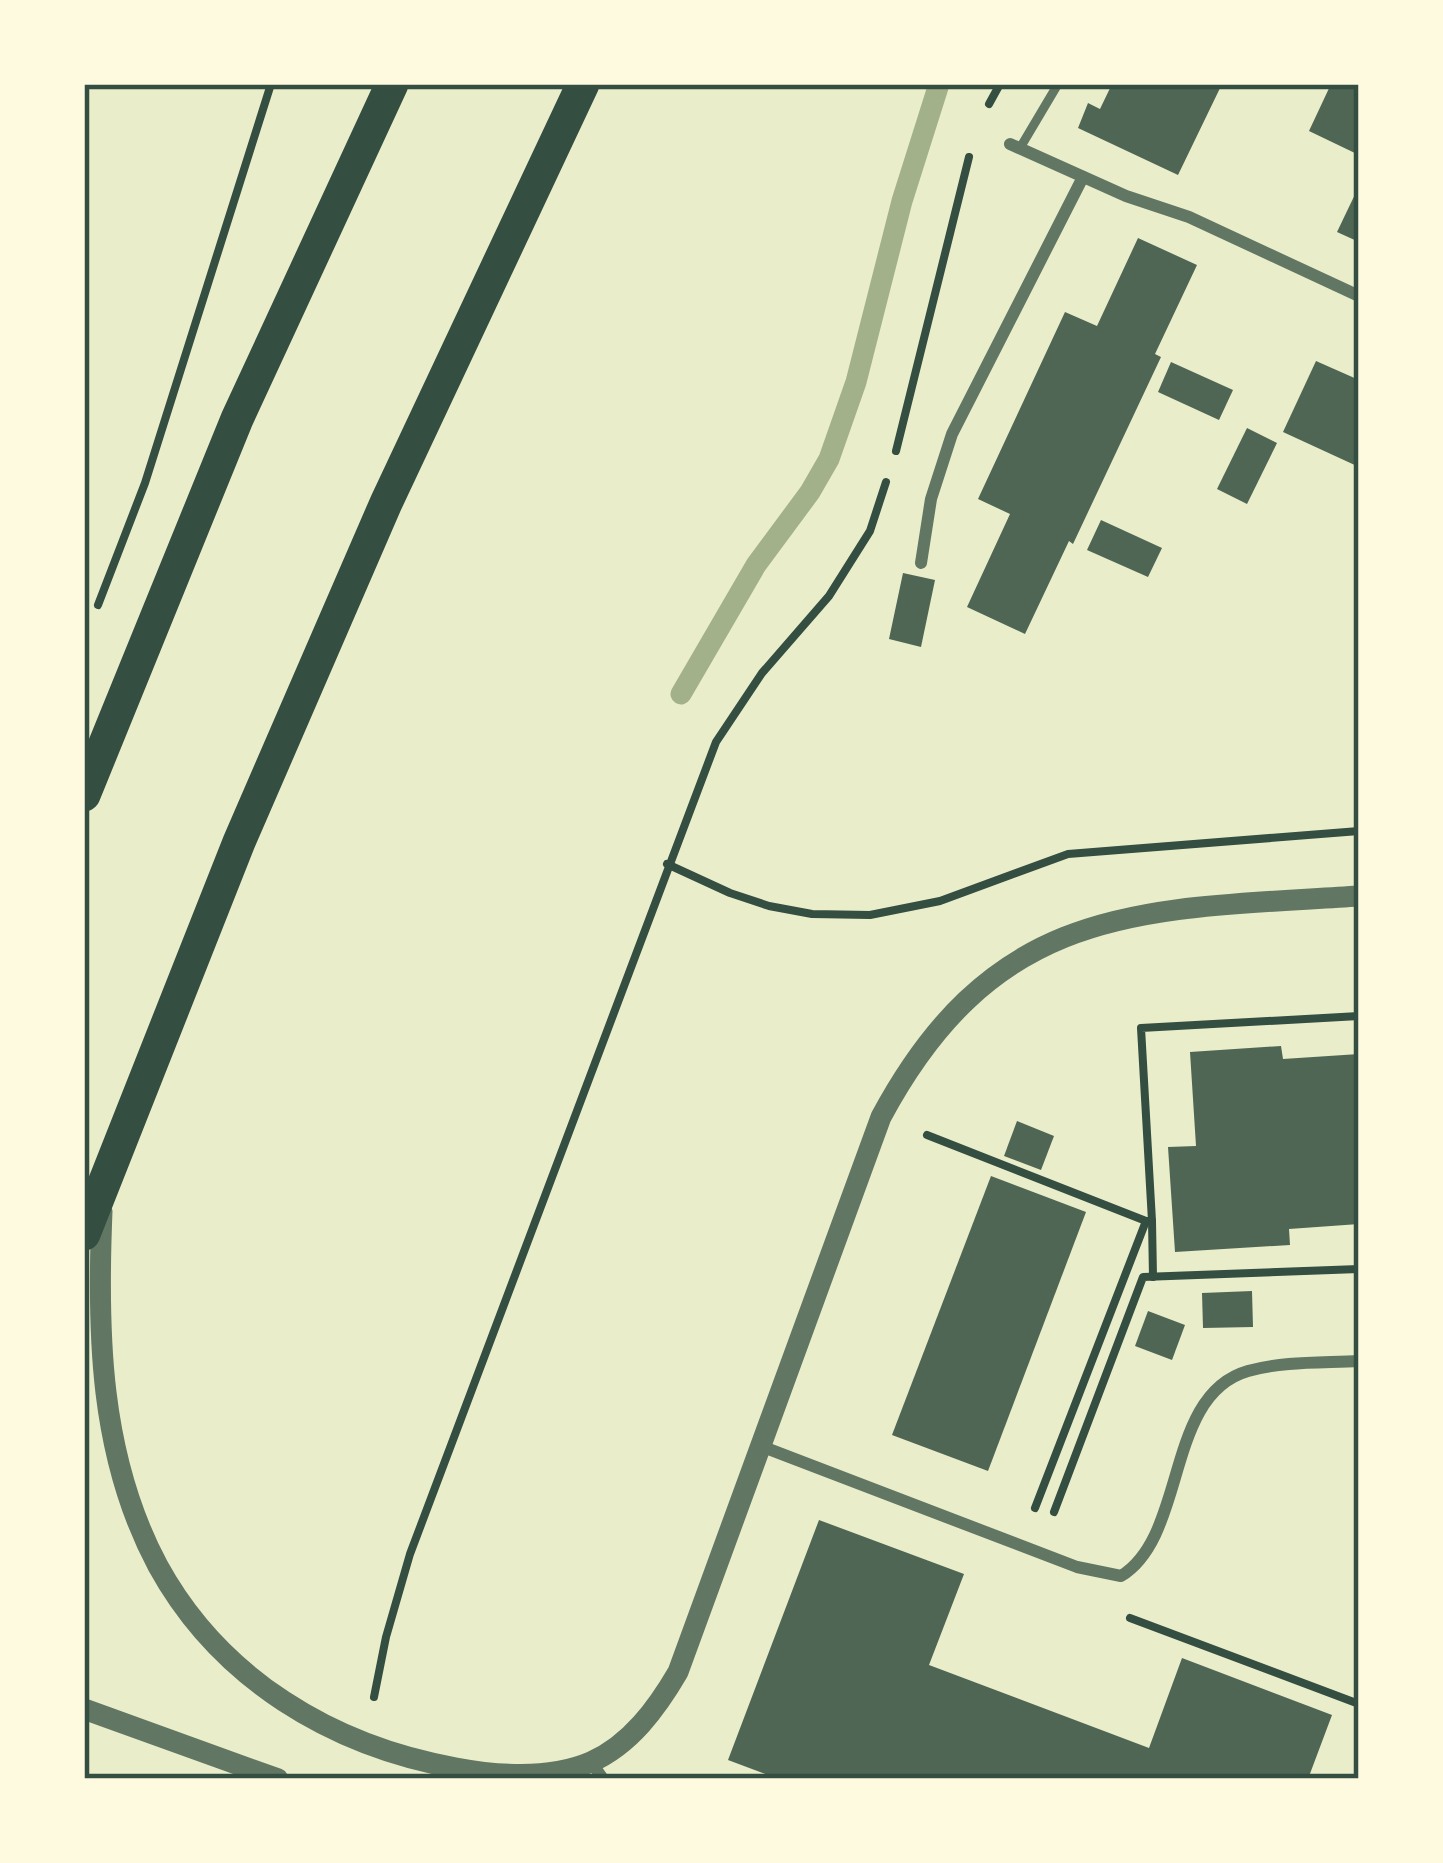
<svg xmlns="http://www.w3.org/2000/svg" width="1443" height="1863" viewBox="0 0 1443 1863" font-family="'Exo 2',sans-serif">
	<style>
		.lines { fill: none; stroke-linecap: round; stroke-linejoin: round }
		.stream { stroke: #a3b18a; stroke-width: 21 }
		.building { fill: #4f6655 }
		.path { stroke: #344e41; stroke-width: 8 }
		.service { stroke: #617663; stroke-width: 9 }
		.minor { stroke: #617663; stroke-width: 12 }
		.tertiary { stroke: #617663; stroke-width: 21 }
		.trunk { stroke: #344e41; stroke-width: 33 }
		.neatline { fill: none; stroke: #344e41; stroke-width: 4.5 }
	</style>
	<rect width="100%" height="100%" fill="#e9edc9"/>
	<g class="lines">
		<!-- stream -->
		<polyline class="stream" points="681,694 756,565 810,492 829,459 856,382 902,201 939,84"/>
	</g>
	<!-- building -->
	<g class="building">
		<polygon points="1112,84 1222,84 1178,175 1078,128 1088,103 1100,109"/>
		<polygon points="1331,84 1359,84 1359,155 1309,131"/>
		<polygon points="1359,186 1359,242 1337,232"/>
		<polygon points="1138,238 1197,265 1155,354 1161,357 1073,544 1069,541 1025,634 967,607 1010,514 978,499 1065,312 1097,326"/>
		<polygon points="1316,361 1359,380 1359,467 1283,432"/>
		<polygon points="1171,362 1233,390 1219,420 1158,392"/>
		<polygon points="1247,428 1277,443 1247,504 1217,489"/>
		<polygon points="1101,520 1162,548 1148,577 1087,550"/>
		<polygon points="903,573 935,580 921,647 889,639"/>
		<polygon points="1281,1046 1283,1059 1359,1054 1359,1224 1289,1229 1290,1245 1175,1252 1168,1147 1196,1146 1190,1052"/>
		<polygon points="1017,1121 1054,1136 1041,1170 1004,1156"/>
		<polygon points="991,1176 1086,1212 988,1471 892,1435"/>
		<polygon points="1252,1291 1253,1327 1203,1328 1202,1293"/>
		<polygon points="1148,1311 1185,1325 1172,1360 1135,1346"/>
		<polygon points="819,1520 964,1574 929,1665 1149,1748 1182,1658 1332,1715 1308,1779 779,1779 728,1760"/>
	</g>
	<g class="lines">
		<!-- path -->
		<g class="path">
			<polyline points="989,104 1000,84"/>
			<polyline points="896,451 969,157"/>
			<polyline points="98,605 145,483 271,84"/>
			<polyline points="667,864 730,893 769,906 812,914 870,915 940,901 1068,854 1359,831"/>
			<polyline points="927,1135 1146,1221 1035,1508"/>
			<polyline points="1147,1221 1152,1221 1153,1277"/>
			<polyline points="1152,1221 1141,1028 1359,1016"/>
			<polyline points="1054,1512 1143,1277 1359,1269"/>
			<polyline points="1130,1618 1359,1704"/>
			<polyline points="374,1697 386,1637 410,1554 716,742 762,673 829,596 870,531 886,482"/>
		</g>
		<!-- service -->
		<polyline class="service" points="1020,148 1058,84"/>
		<!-- minor -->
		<g class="minor">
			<polyline points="1010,144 1126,196 1189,217 1359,296"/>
			<polyline points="921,563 931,499 952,434 1083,177"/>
			<path d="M758,1445L1077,1567L1121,1576C1188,1535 1164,1395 1248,1371C1283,1361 1323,1363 1359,1361"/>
			<polyline points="591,1762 603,1779"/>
		</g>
		<!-- tertiary -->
		<g class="tertiary">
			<path d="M102,1211C97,1332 99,1456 158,1566C220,1679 332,1746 456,1768C499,1776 549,1780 591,1762C630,1745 657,1708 678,1672L881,1117C997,901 1142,910 1359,896"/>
			<polyline points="84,1709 278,1779"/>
		</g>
		<!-- trunk -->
		<g class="trunk">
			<polyline points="84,795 237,419 392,84"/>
			<polyline points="84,1234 239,842 386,503 583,84"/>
		</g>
	</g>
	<!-- border -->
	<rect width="1443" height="1863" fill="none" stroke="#fefae0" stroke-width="174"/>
	<rect x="87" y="87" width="1269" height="1689" class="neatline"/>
</svg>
